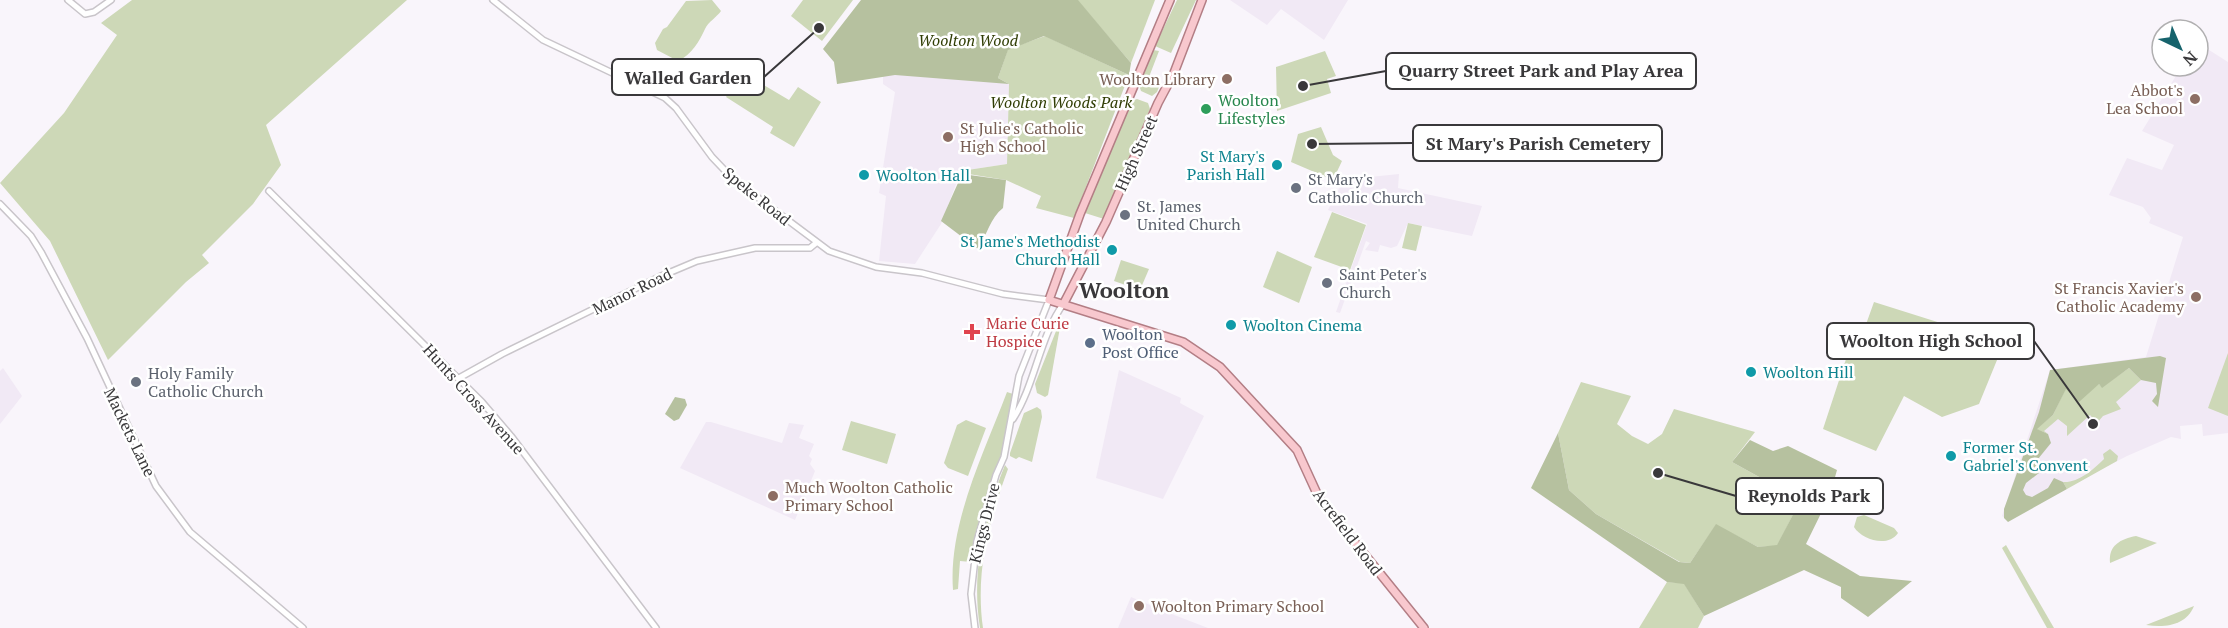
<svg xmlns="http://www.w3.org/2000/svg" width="2228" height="628" viewBox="0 0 2228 628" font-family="'PT Serif',serif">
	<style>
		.built { fill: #f1e9f5 }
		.green { fill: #cdd8b7 }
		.forest { fill: #b6c19f }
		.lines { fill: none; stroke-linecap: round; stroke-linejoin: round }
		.minor-casing { stroke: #c9c5ca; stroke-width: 8 }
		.major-casing { stroke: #b37e85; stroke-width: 10 }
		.minor { stroke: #fff; stroke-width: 5 }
		.major { stroke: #f8c8ce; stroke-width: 7 }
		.education-dot { fill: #8d6e63; stroke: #fff; stroke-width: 2 }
		.leisure-dot { fill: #2e9e5b; stroke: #fff; stroke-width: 2 }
		.culture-dot { fill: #0f9aa8; stroke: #fff; stroke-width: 2 }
		.worship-dot { fill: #6b7280; stroke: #fff; stroke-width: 2 }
		.health-dot { fill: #e0444e; stroke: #fff; stroke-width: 2 }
		.service-dot { fill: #5c6f8a; stroke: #fff; stroke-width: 2 }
		.labels { text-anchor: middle; stroke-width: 5; stroke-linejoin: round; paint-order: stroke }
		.park-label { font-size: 16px; font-style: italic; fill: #303d04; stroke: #fff }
		.education-label { font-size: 16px; fill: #785e54; stroke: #fff; text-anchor: end }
		.leisure-label { font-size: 16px; fill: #27864d; stroke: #fff; text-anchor: start }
		.street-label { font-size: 16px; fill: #39383a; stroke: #fff }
		.culture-label { font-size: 16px; fill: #0d838f; stroke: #fff; text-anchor: start }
		.worship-label { font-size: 16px; fill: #5b616d; stroke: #fff; text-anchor: start }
		.health-label { font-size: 16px; fill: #be3a42; stroke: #fff; text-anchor: start }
		.service-label { font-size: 16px; fill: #4e5e75; stroke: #fff; text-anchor: start }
		.district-label { font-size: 22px; font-weight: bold; fill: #39383a; stroke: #fff }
		.leader { fill: none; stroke: #39383a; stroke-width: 2 }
		.callout-dot { fill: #39383a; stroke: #fff; stroke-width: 2 }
		.callout { fill: #fff; stroke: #39383a; stroke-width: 2 }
		.callout-label { font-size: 18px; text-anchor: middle; font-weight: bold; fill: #39383a }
	</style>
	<rect width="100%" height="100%" fill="#f9f5fb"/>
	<!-- built -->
	<g class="built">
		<polygon points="1230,0 1348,0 1324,40 1281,9 1267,25"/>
		<polygon points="2198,43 2228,62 2228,433 2203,436 2202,424 2180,426 2181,439 2171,437 2127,456 2006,519 2002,516 2050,370 2146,357 2183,237 2149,223 2151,218 2143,207 2109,195 2127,158 2162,170 2174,145 2142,131 2182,66 2198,66"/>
		<polygon points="883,68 1009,84 1007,164 961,171 941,224 915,264 879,261 886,196 879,193 895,92 883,84"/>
		<polygon points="1399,174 1398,188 1482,206 1472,236 1408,223 1397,246 1391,248 1380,245 1378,252 1365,250 1370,243 1366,241 1340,313 1336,312 1367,224 1328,210 1342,183 1360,178"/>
		<polygon points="3,368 22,396 0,424 0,371"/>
		<polygon points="1119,370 1181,398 1180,403 1204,416 1163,499 1096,478"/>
		<polygon points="706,422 711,422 782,443 789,423 804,425 799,438 814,444 809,456 812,459 810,464 815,471 795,520 680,468"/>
		<polygon points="1131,597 1169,613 1208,628 1118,628"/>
	</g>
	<!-- green -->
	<g class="green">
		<polygon points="132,0 407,0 266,125 281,165 253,204 202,255 209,263 186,282 108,360 50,241 0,183 64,113 117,35 101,23"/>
		<path d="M712,0L721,11C717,17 708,22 705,29C699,42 692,54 678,61L657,50L655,43L663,29L667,27L686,1Z"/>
		<polygon points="803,0 853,0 822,41 791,16"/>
		<polygon points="1155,0 1131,63 1078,1 1078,0"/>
		<polygon points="1177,0 1196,0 1171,53 1155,46"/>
		<polygon points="1045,36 1129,75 1074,218 1036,208 1041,196 1006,180 962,173 961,171 1007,164 1009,84 998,78 1008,49"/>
		<polygon points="1153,50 1159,51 1149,77 1161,82 1157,92 1152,96 1141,91 1139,85"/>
		<polygon points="1325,51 1336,76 1327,79 1331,93 1277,111 1276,67"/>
		<polygon points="742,72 789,100 798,87 821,102 794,147 770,133 773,127 726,97"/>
		<polygon points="1137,99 1148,103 1150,109 1104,219 1085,213 1132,101"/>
		<polygon points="1321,127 1333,155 1342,161 1333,180 1291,162 1298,134"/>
		<polygon points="1332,212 1366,225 1350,270 1314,257"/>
		<polygon points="1408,223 1422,226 1416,251 1402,248"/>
		<polygon points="1277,251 1312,267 1299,303 1263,287"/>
		<polygon points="1121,260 1149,269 1140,290 1114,281"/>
		<polygon points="1874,302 2004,343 1979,404 1942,417 1904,396 1876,451 1823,429 1848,353 1855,355"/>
		<polygon points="1062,316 1048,395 1045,397 1037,393 1035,384"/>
		<polygon points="2228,353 2228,416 2208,408"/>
		<polygon points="2129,368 2141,380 2116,402 2121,409 2103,416 2097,423 2090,415 2067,436 2067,426 2058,419 2044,431 2048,434 2036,429 2053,415 2066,388 2099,384 2102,387"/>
		<polygon points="1581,382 1631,396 1617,424 1632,436 1648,444 1662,434 1674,409 1755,432 1732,462 1770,483 1806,490 1777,546 1758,547 1716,525 1690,563 1680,562 1596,514 1569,490 1558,433"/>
		<path d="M1007,392L1013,394L1003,449L982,510L971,562L960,561L958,589L953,590C948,524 984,453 1007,392Z"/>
		<polygon points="1037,407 1041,410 1042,417 1032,462 1019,457 1016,459 1010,456 1010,453 1024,413"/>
		<polygon points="966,420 986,428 968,476 948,468 944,463 957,425"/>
		<polygon points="851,421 896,434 887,464 842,450"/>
		<path d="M2110,449L2118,456L2117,461L2067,489L2063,482C2078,483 2093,470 2104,459L2103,454Z"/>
		<path d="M1005,465L1008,469C989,520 975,572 983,628H980C971,572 984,517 1005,465Z"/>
		<path d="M1864,515L1894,528L1898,533C1888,548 1862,540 1854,527L1857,517Z"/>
		<path d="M2136,536L2157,543L2110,563C2108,545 2121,539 2136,536Z"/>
		<polygon points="2006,545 2054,628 2047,628 2002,548"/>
		<polygon points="1667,582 1684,583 1704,616 1698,628 1639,628"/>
		<path d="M2194,606C2186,625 2167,628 2146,625Z"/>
	</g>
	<!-- forest -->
	<g class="forest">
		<polygon points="861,0 1078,0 1131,63 1129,75 1044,36 1008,50 998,78 1009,84 895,75 837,84 834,62 823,49"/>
		<path d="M962,174L1006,180L1003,208C990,218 987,235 978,249L941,221Z"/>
		<polygon points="2160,356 2166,358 2158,407 2152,401 2157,394 2156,383 2141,380 2129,368 2102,388 2099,384 2079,402 2066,389 2053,415 2037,429 2048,434 2051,443 2038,459 2039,473 2026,483 2023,490 2026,495 2032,497 2048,488 2054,478 2063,482 2067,489 2008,522 2004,518 2004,509 2039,412 2050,370"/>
		<polygon points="675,397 685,399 687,405 679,419 674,421 665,414"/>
		<polygon points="1558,433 1569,490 1596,514 1679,562 1690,563 1716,524 1758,547 1777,545 1806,490 1770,483 1732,462 1750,440 1773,451 1788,446 1837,470 1830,495 1806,544 1860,576 1912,581 1868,617 1841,598 1841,587 1804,570 1704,616 1684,584 1667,582 1531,488"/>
	</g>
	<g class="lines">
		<defs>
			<g id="minor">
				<polyline points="68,0 85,14 94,12 111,0"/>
				<polyline points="493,0 543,40 665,98 676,108 712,157 733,179 829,251 876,267 922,273 1003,294 1049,300 1019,376 1004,457 996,475 977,541 971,594 975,628"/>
				<polyline points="269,191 482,402 511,436 656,628"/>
				<polyline points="0,204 31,236 41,252 87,338 156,486 190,532 303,628"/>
				<polyline points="459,378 502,354 659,277 697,261 755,248 810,248 816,243"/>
				<path d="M1013,419C1036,383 1039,337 1064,303"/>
			</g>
			<g id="major">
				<polyline points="1170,0 1080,214 1049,300 1183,342 1220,367 1297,450 1319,498 1424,628"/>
				<polyline points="1064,303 1106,222 1158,103 1174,73 1202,0"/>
			</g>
		</defs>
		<!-- minor casing -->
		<use href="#minor" class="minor-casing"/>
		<!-- major casing -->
		<use href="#major" class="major-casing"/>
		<!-- minor -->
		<use href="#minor" class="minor"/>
		<!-- major -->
		<use href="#major" class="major"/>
	</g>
	<!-- markers -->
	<g class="education-dot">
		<circle cx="1227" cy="79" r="6"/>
		<circle cx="2195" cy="99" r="6"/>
		<circle cx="948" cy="137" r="6"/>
		<circle cx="2196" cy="297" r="6"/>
		<circle cx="773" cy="496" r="6"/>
		<circle cx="1139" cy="606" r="6"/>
	</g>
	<circle class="leisure-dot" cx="1206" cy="109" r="6"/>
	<g class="culture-dot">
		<circle cx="1277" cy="165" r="6"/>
		<circle cx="864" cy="175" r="6"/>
		<circle cx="1112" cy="250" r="6"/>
		<circle cx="1231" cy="325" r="6"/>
		<circle cx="1751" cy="372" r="6"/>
		<circle cx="1951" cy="456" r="6"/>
	</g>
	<g class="worship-dot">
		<circle cx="1296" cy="188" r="6"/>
		<circle cx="1125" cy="215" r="6"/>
		<circle cx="1327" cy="283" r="6"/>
		<circle cx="136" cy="382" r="6"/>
	</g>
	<path class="health-dot" d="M969 323h6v6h6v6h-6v6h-6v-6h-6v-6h6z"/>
	<circle class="service-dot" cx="1090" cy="343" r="6"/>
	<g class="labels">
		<!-- park labels -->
		<g class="park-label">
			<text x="968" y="46">Woolton Wood</text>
			<text x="1061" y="108">Woolton Woods Park</text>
		</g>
		<!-- education labels -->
		<g class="education-label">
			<text x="1215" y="85">Woolton Library</text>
			<text x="2183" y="96">Abbot's<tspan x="2183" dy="18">Lea School</tspan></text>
			<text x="960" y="134" text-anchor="start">St Julie's Catholic<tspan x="960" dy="18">High School</tspan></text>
			<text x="2184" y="294">St Francis Xavier's<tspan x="2184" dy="18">Catholic Academy</tspan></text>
			<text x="785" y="493" text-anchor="start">Much Woolton Catholic<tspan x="785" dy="18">Primary School</tspan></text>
			<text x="1151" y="612" text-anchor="start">Woolton Primary School</text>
		</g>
		<!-- leisure labels -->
		<g class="leisure-label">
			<text x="1218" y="106">Woolton<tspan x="1218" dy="18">Lifestyles</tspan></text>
		</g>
		<!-- street labels -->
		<g class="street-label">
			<text transform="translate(1136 153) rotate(-66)" y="6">High Street</text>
			<text transform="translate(757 196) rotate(39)" y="6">Speke Road</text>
			<text transform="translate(632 291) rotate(-26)" y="6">Manor Road</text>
			<text transform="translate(474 399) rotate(48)" y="6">Hunts Cross Avenue</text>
			<text transform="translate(130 432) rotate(64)" y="6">Mackets Lane</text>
			<text transform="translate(984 523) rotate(-76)" y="6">Kings Drive</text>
			<text transform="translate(1348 532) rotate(53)" y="6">Acrefield Road</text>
		</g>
		<!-- culture labels -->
		<g class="culture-label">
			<text x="1265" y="162" text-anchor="end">St Mary's<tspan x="1265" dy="18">Parish Hall</tspan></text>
			<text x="876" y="181">Woolton Hall</text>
			<text x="1100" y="247" text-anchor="end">St Jame's Methodist<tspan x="1100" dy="18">Church Hall</tspan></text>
			<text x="1243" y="331">Woolton Cinema</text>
			<text x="1763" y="378">Woolton Hill</text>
			<text x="1963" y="453">Former St.<tspan x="1963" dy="18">Gabriel's Convent</tspan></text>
		</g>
		<!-- worship labels -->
		<g class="worship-label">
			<text x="1308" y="185">St Mary's<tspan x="1308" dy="18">Catholic Church</tspan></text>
			<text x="1137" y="212">St. James<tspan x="1137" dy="18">United Church</tspan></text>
			<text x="1339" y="280">Saint Peter's<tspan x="1339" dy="18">Church</tspan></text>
			<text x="148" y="379">Holy Family<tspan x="148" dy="18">Catholic Church</tspan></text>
		</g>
		<!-- health labels -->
		<g class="health-label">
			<text x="986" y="329">Marie Curie<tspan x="986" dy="18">Hospice</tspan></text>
		</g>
		<!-- service labels -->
		<g class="service-label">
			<text x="1102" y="340">Woolton<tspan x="1102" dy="18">Post Office</tspan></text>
		</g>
		<!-- district labels -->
		<g class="district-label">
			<text x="1124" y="298">Woolton</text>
		</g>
	</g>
	<!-- callouts -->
	<path class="leader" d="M1303 86L1386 71M819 28L764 77M1312 144L1413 143M2093 424L2034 341M1658 473L1736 496"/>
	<g class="callout-dot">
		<circle cx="1303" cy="86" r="6"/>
		<circle cx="819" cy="28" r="6"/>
		<circle cx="1312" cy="144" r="6"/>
		<circle cx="2093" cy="424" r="6"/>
		<circle cx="1658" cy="473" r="6"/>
	</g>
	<g class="callout">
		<rect x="1386" y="53" width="310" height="36" rx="6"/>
		<rect x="612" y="59" width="152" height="36" rx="6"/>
		<rect x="1413" y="125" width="249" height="36" rx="6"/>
		<rect x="1827" y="323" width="207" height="36" rx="6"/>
		<rect x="1736" y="478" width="147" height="36" rx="6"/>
	</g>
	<g class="callout-label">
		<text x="1541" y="77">Quarry Street Park and Play Area</text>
		<text x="688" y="84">Walled Garden</text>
		<text x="1538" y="150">St Mary's Parish Cemetery</text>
		<text x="1931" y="347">Woolton High School</text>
		<text x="1809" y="502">Reynolds Park</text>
	</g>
	<!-- north arrow -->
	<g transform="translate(2180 48) rotate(136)"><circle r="28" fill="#ffffff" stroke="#b0afb0" stroke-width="1.5"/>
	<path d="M0-4.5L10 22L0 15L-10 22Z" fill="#16636c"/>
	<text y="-9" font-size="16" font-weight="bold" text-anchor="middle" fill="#39383a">N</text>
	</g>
</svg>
